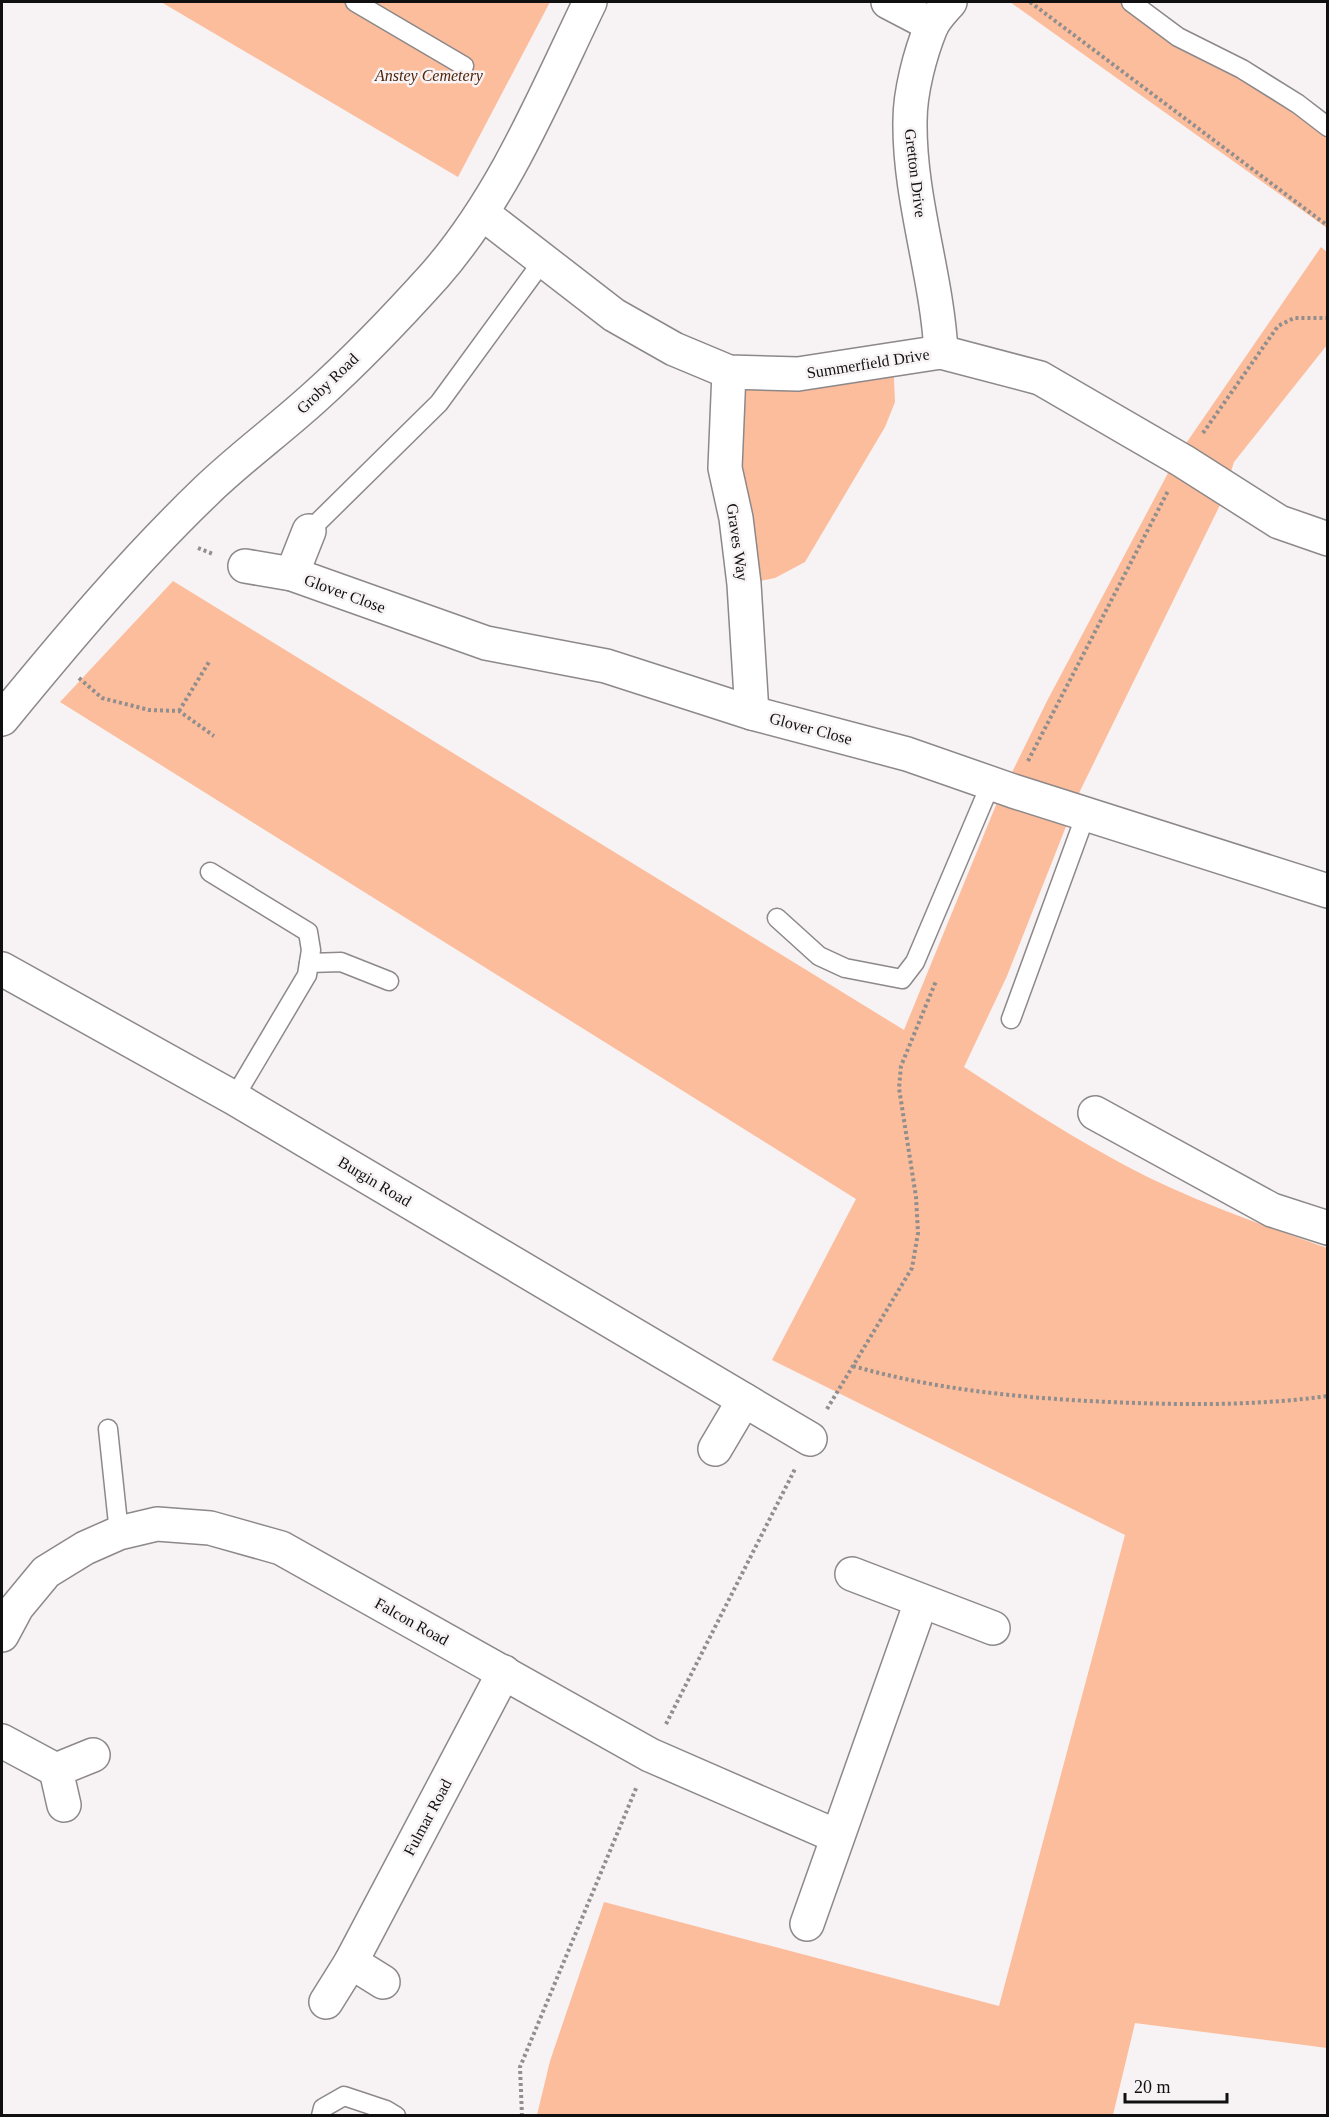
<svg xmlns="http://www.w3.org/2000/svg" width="1329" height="2117" viewBox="0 0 1329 2117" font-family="Georgia,serif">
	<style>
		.green { fill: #fcbd9c }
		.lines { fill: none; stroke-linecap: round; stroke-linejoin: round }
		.lane-casing { stroke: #8d8889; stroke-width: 21 }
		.street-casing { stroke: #8d8889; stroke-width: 36 }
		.secondary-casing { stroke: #8d8889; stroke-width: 36 }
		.path { stroke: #918e8e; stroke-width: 4; stroke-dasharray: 3 3; stroke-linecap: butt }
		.lane { stroke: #fff; stroke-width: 18 }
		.street { stroke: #fff; stroke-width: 33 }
		.secondary { stroke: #fff; stroke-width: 33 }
		.labels { text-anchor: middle; stroke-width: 5; stroke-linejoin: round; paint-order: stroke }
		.park-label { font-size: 16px; font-style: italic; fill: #4e250e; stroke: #f7f2f3 }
		.street-label { font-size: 16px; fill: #111010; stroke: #f7f2f3 }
	</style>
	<rect width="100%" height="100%" fill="#f7f2f3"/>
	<!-- green -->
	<g class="green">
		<polygon points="161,2 550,2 458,177"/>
		<polygon points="1010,2 1131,2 1327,127 1327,228"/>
		<path d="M1321,247L1327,252V345L1234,462L1220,505L1080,791L1007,976L964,1067C1030,1110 1097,1154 1169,1187C1221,1211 1274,1229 1327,1248V2048L1135,2023L1113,2115H537L550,2061L604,1902L999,2006L1125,1535L772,1360L856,1199L60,702L173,581L904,1030L996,805L1047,701L1176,458Z"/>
		<polygon points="893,358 895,402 885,427 805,562 775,578 744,584 729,372"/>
	</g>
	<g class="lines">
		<defs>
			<g id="lane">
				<polyline points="355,2 464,66"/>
				<polyline points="1131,2 1178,37 1242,69 1298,104 1328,127"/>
				<polyline points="309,531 439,403 542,262"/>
				<polyline points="210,872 308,932 311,950 307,975 234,1098"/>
				<polyline points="777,918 819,956 845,968 902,979 915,962 991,783"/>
				<polyline points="309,963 341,962 389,981"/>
				<polyline points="1011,1019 1086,814"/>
				<polyline points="108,1429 119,1533"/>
				<polyline points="321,2116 323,2108 344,2096 386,2110 396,2116"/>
			</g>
			<g id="street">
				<polyline points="888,2 932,25"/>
				<polyline points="482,213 614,315 674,349 729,372 798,374 941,352 1040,378 1183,461 1279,522 1328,539"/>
				<path d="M941,352C937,275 909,199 910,121C910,92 920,54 931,27C935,18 944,9 950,2"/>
				<polyline points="729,372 725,468 736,518 744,584 752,713"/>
				<polyline points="245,566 292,574 486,643 606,666 752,713 907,754 1013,791 1328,891"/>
				<polyline points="292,574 309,531"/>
				<polyline points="2,969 234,1098 810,1439"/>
				<polyline points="1095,1113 1272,1210 1328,1228"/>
				<polyline points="715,1449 744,1400"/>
				<polyline points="852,1574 993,1628"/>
				<polyline points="2,1635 17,1607 46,1572 85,1548 119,1533 157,1524 210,1528 281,1548 650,1755 836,1836"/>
				<polyline points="2,1741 56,1770"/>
				<polyline points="64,1805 56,1770 93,1755"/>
				<polyline points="807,1924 921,1602"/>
				<polyline points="351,1962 383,1982"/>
				<polyline points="326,2002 351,1962 504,1672"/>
			</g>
			<path id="secondary" d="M2,719C66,641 132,562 206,491C240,458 280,429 316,396C356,360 399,315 435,275C504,196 545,95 590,2"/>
		</defs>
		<!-- lane casing -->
		<use href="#lane" class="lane-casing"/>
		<!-- street casing -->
		<use href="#street" class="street-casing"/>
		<!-- secondary casing -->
		<use href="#secondary" class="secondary-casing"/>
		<!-- path -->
		<g class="path">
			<polyline points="1030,2 1328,226"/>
			<polyline points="1203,433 1278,326 1294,318 1328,318"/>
			<polyline points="198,548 213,554"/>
			<polyline points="79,678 102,698 149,710 179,711 214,736"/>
			<polyline points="179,711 209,662"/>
			<polyline points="1028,761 1168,491"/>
			<path d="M853,1366C937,1390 1022,1398 1109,1402C1183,1405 1255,1406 1328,1396"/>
			<polyline points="827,1409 912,1268 918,1233 916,1197 899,1088 901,1066 936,981"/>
			<polyline points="666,1724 795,1469"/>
			<polyline points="522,2116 520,2067 637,1786"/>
		</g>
		<!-- lane -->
		<use href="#lane" class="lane"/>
		<!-- street -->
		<use href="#street" class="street"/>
		<!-- secondary -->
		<use href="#secondary" class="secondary"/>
	</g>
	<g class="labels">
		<!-- park labels -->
		<g class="park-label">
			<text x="429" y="81">Anstey Cemetery</text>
		</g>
		<!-- street labels -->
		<g class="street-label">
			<text transform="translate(916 173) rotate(83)" y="6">Gretton Drive</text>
			<text transform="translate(868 363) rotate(-9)" y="6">Summerfield Drive</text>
			<text transform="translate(327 383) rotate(-44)" y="6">Groby Road</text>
			<text transform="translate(738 542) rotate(82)" y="6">Graves Way</text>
			<text transform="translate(345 593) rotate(20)" y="6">Glover Close</text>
			<text transform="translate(811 728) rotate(15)" y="6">Glover Close</text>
			<text transform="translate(375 1181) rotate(31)" y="6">Burgin Road</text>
			<text transform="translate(412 1621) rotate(29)" y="6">Falcon Road</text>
			<text transform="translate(427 1817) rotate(-62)" y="6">Fulmar Road</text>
		</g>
	</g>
	<!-- border -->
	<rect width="1329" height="2117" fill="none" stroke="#111010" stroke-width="6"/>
	<!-- scale -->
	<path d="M1125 2093v9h102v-9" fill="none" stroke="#111010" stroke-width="3"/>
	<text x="1134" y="2093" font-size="18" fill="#111010" stroke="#f7f2f3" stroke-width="4.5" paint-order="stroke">20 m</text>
</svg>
